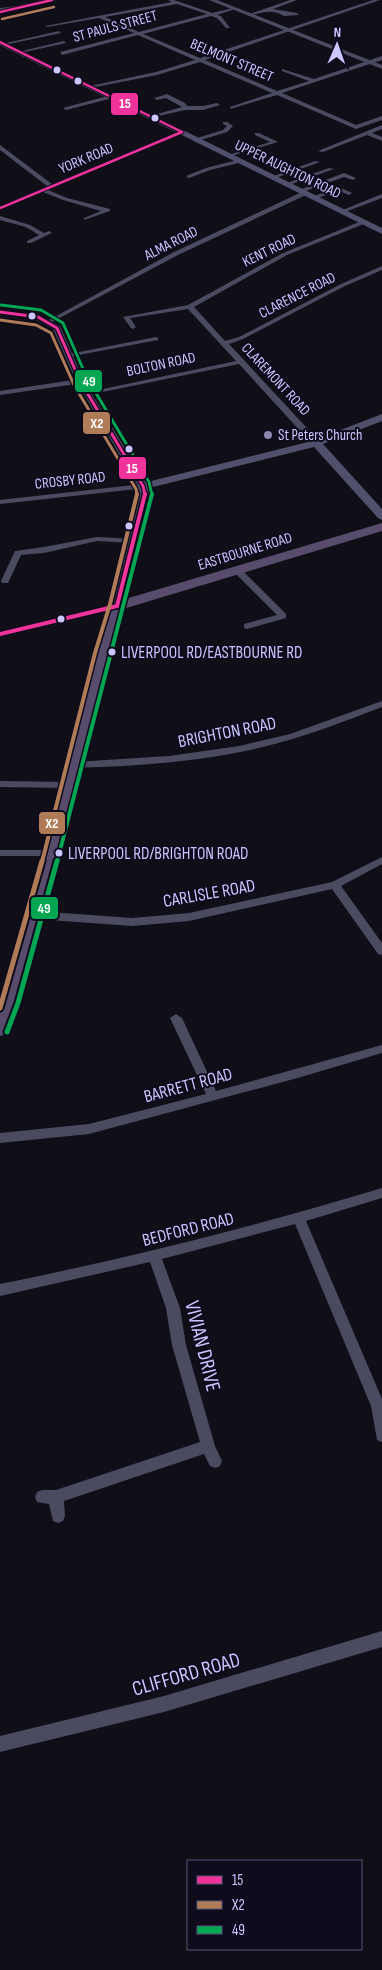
<svg xmlns="http://www.w3.org/2000/svg" width="382" height="1970" viewBox="0 0 382 1970" font-family="'Sofia Sans Condensed',sans-serif">
	<style>
		.lines { fill: none; stroke-linecap: round; stroke-linejoin: round }
		.minor { fill: #4a4a61; fill-rule: evenodd }
		.tertiary { fill: #4a4a61; fill-rule: evenodd }
		.secondary { fill: #50506c; fill-rule: evenodd }
		.primary { fill: #574c6b; fill-rule: evenodd }
		.trunk { fill: #5c4b67; fill-rule: evenodd }
		.bus-1-far2-casing { stroke: #0d0b1c; stroke-width: 4.5 }
		.bus-1-far1-casing { stroke: #0d0b1c; stroke-width: 5.5 }
		.bus-1-casing { stroke: #0d0b1c; stroke-width: 7 }
		.bus-2-far3-casing { stroke: #0d0b1c; stroke-width: 4.5 }
		.bus-2-far2-casing { stroke: #0d0b1c; stroke-width: 5.5 }
		.bus-2-far1-casing { stroke: #0d0b1c; stroke-width: 7 }
		.bus-2-casing { stroke: #0d0b1c; stroke-width: 9 }
		.bus-3-far2-casing { stroke: #0d0b1c; stroke-width: 5.5 }
		.bus-3-far1-casing { stroke: #0d0b1c; stroke-width: 7 }
		.bus-3-casing { stroke: #0d0b1c; stroke-width: 9 }
		.bus-1-far2 { stroke: #ef339a; stroke-width: 2.5 }
		.bus-1-far1 { stroke: #ef339a; stroke-width: 3 }
		.bus-1 { stroke: #ef339a; stroke-width: 4 }
		.bus-2-far3 { stroke: #b07c57; stroke-width: 2.5 }
		.bus-2-far2 { stroke: #b07c57; stroke-width: 3 }
		.bus-2-far1 { stroke: #b07c57; stroke-width: 4 }
		.bus-2 { stroke: #b07c57; stroke-width: 5 }
		.bus-3-far2 { stroke: #00a651; stroke-width: 3 }
		.bus-3-far1 { stroke: #00a651; stroke-width: 4 }
		.bus-3 { stroke: #00a651; stroke-width: 5 }
		.bus-dot { fill: #cbc6ff; stroke: #0d0b1c; stroke-width: 2 }
		.poi-dot { fill: #8a86ae; stroke: #0d0b1c; stroke-width: 2 }
		.labels { text-anchor: middle; stroke-width: 4; stroke-linejoin: round; paint-order: stroke }
		.far-street-label { font-size: 15px; fill: #cbc6ff; stroke: #0d0b1c }
		.far-poi-label { font-size: 15px; fill: #cbc6ff; stroke: #0d0b1c; text-anchor: start }
		.bus-label { font-size: 17px; fill: #cbc6ff; stroke: #0d0b1c; text-anchor: start }
		.street-label { font-size: 18px; fill: #cbc6ff; stroke: #0d0b1c }
		.near-street-label { font-size: 21px; fill: #cbc6ff; stroke: #0d0b1c }
		.line-badge { stroke: #0d0b1c; stroke-width: 2 }
		.badge-label { font-size: 14px; text-anchor: middle; font-weight: bold; fill: #fff }
	</style>
	<rect width="100%" height="100%" fill="#100f18"/>
	<g class="lines">
		<!-- minor -->
		<g class="minor">
			<path d="M168,0H174L212,13L233,8L235,9L217,15L221,16L230,28H226L217,18L211,16L143,34L200,58L373,0H380L205,60L277,91L309,81L282,71V69L314,79L382,56V60L282,93L356,125L382,116V120L356,129L277,95L230,109V107L272,93L200,62L157,75L90,88V86L156,72L195,60L138,35L62,55L60,52L134,33L99,18L47,27L45,26L172,2ZM177,4L207,14L139,32L105,17Z"/>
			<path d="M290,0H297L273,9L297,13L299,15L284,16C272,9 263,12 249,16L247,15Z"/>
			<polygon points="17,6 17,8 0,10 0,8"/>
			<polygon points="59,31 61,33 4,45 2,44"/>
			<polygon points="64,41 66,43 20,53 18,52"/>
			<polygon points="167,94 185,103 187,106 203,106 217,103 220,105 203,110 185,110 150,118 150,116 182,107 166,98 157,100 154,98"/>
			<polygon points="111,95 113,98 66,110 63,108"/>
			<polygon points="223,122 227,122 233,126 227,132 197,141 194,139 223,130 227,126 223,124"/>
			<polygon points="382,125 382,129 372,133 382,137 382,141 367,135 323,152 318,151"/>
			<polygon points="180,131 185,132 48,190 67,198 110,209 110,211 84,220 84,218 101,211 63,200 43,192 0,210 0,206 47,186 0,150 0,145 52,184"/>
			<polygon points="255,133 259,133 278,142 228,157 228,155 270,142 255,135"/>
			<polygon points="241,159 243,162 210,170 189,178 186,176 206,168"/>
			<polygon points="315,161 320,162 276,178 271,177"/>
			<polygon points="329,168 334,169 289,185 284,184"/>
			<polygon points="344,173 356,178 353,180 344,177 306,191 308,192 308,194 178,255 52,322 47,321 174,252 302,192 299,192 299,190"/>
			<polygon points="339,187 352,193 349,195 339,191 314,199 311,197"/>
			<polygon points="382,194 382,198 345,212 340,211"/>
			<polygon points="0,216 30,225 44,233 49,231 52,233 31,243 27,243 27,241 39,235 26,227 0,220"/>
			<polygon points="364,220 367,222 366,223 287,255 194,307 225,341 239,337 341,284 382,266 382,270 345,286 243,339 229,344 319,441 319,445 313,445 239,364 88,395 84,393 236,361 188,309 130,318 136,327 133,329 131,328 123,317 188,305 283,253"/>
			<polygon points="156,337 158,338 158,340 68,357 64,355"/>
			<polygon points="80,379 83,379 83,383 0,395 0,391"/>
			<polygon points="143,484 146,484 146,488 0,504 0,500"/>
			<polygon points="97,537 133,539 137,541 133,543 97,541 44,553 21,555 8,583 2,583 1,581 15,551 44,547"/>
			<polygon points="238,568 241,569 286,614 286,618 247,629 244,628 244,624 277,615 235,573 235,569"/>
			<path d="M382,701V707C343,722 304,737 263,747C201,762 137,766 74,768L69,765L74,762L169,756L239,746L290,734Z"/>
			<polygon points="0,781 69,782 74,785 69,788 0,787"/>
			<polygon points="0,850 52,850 57,853 52,856 0,856"/>
			<polygon points="382,857 382,864 341,886 382,943 382,955 378,954 332,889 189,921 132,926 35,919 30,915 35,911 132,918 189,913 332,882"/>
			<polygon points="176,1014 182,1018 216,1091 382,1045 382,1053 301,1077 89,1134 0,1143 0,1133 89,1124 206,1094 170,1018"/>
			<path d="M382,1188V1198L306,1221L382,1399V1442L377,1440L371,1406L295,1224L162,1259L180,1308L186,1345L215,1446L222,1461L220,1466L215,1468L210,1466L204,1454L64,1501L65,1516L63,1521L58,1523L53,1521L49,1504L37,1502L35,1497L37,1492L42,1490H56L200,1442L172,1345L166,1308L150,1262L0,1296V1284C129,1258 256,1226 382,1188Z"/>
			<polygon points="382,1631 382,1647 164,1712 0,1752 0,1736 164,1696"/>
		</g>
		<!-- tertiary -->
		<g class="tertiary">
			<polygon points="209,0 217,0 382,65 382,69"/>
			<polygon points="0,310 41,316 60,326 84,381 148,486 146,488 140,488 138,486 76,381 53,329 35,319 0,314"/>
			<polygon points="117,603 122,606 121,608 0,637 0,631"/>
		</g>
		<!-- secondary -->
		<g class="secondary">
			<polygon points="0,40 382,228 382,234 0,45"/>
			<polygon points="382,414 382,421 323,444 382,509 382,520 378,518 314,447 149,488 151,496 123,606 117,610 113,609 111,606 139,496 137,486 139,484 312,441"/>
		</g>
		<!-- primary -->
		<polygon class="primary" points="382,523 382,531 123,609 101,683 31,959 9,1029 6,1034 0,1036 0,1005 36,877 87,683 112,603"/>
		<!-- trunk -->
		<polygon class="trunk" points="42,0 56,0 0,14 0,10"/>
		<defs>
			<g id="bus-1-far2">
				<polyline points="0,12 52,0"/>
				<polyline points="0,42 182,132"/>
				<polyline points="0,208 182,132"/>
			</g>
			<polyline id="bus-1-far1" points="0,312 38,317 57,328 80,381 143,486 145,495"/>
			<g id="bus-1">
				<polyline points="117,606 145,494"/>
				<polyline points="0,634 117,606"/>
			</g>
			<polyline id="bus-2-far3" points="2,19 54,7"/>
			<polyline id="bus-2-far2" points="0,320 36,325 51,333 74,385 136,489 137,495"/>
			<polyline id="bus-2-far1" points="42,862 95,653 110,604 137,494"/>
			<polyline id="bus-2" points="0,1008 42,861"/>
			<polyline id="bus-3-far2" points="1,305 41,310 63,323 87,378 149,482 152,495"/>
			<polyline id="bus-3-far1" points="57,862 152,494"/>
			<polyline id="bus-3" points="7,1032 18,1003 57,861"/>
		</defs>
		<!-- bus-1-far2 casing -->
		<use href="#bus-1-far2" class="bus-1-far2-casing"/>
		<!-- bus-1-far1 casing -->
		<use href="#bus-1-far1" class="bus-1-far1-casing"/>
		<!-- bus-1 casing -->
		<use href="#bus-1" class="bus-1-casing"/>
		<!-- bus-2-far3 casing -->
		<use href="#bus-2-far3" class="bus-2-far3-casing"/>
		<!-- bus-2-far2 casing -->
		<use href="#bus-2-far2" class="bus-2-far2-casing"/>
		<!-- bus-2-far1 casing -->
		<use href="#bus-2-far1" class="bus-2-far1-casing"/>
		<!-- bus-2 casing -->
		<use href="#bus-2" class="bus-2-casing"/>
		<!-- bus-3-far2 casing -->
		<use href="#bus-3-far2" class="bus-3-far2-casing"/>
		<!-- bus-3-far1 casing -->
		<use href="#bus-3-far1" class="bus-3-far1-casing"/>
		<!-- bus-3 casing -->
		<use href="#bus-3" class="bus-3-casing"/>
		<!-- bus-1-far2 -->
		<use href="#bus-1-far2" class="bus-1-far2"/>
		<!-- bus-1-far1 -->
		<use href="#bus-1-far1" class="bus-1-far1"/>
		<!-- bus-1 -->
		<use href="#bus-1" class="bus-1"/>
		<!-- bus-2-far3 -->
		<use href="#bus-2-far3" class="bus-2-far3"/>
		<!-- bus-2-far2 -->
		<use href="#bus-2-far2" class="bus-2-far2"/>
		<!-- bus-2-far1 -->
		<use href="#bus-2-far1" class="bus-2-far1"/>
		<!-- bus-2 -->
		<use href="#bus-2" class="bus-2"/>
		<!-- bus-3-far2 -->
		<use href="#bus-3-far2" class="bus-3-far2"/>
		<!-- bus-3-far1 -->
		<use href="#bus-3-far1" class="bus-3-far1"/>
		<!-- bus-3 -->
		<use href="#bus-3" class="bus-3"/>
	</g>
	<!-- markers -->
	<g class="bus-dot">
		<circle cx="57" cy="70" r="4.5"/>
		<circle cx="78" cy="81" r="4.5"/>
		<circle cx="155" cy="118" r="4.5"/>
		<circle cx="32" cy="316" r="4.5"/>
		<circle cx="129" cy="449" r="4.5"/>
		<circle cx="129" cy="526" r="4.5"/>
		<circle cx="61" cy="619" r="4.5"/>
		<circle cx="112" cy="652" r="4.5"/>
		<circle cx="59" cy="853" r="4.5"/>
	</g>
	<circle class="poi-dot" cx="268" cy="435" r="5"/>
	<g class="labels">
		<!-- far-street labels -->
		<g class="far-street-label">
			<text transform="translate(115 26) rotate(-15)" y="5">ST PAULS STREET</text>
			<text transform="translate(232 60) rotate(23)" y="5">BELMONT STREET</text>
			<text transform="translate(86 158) rotate(-23)" y="5">YORK ROAD</text>
			<text transform="translate(288 169) rotate(26)" y="5">UPPER AUGHTON ROAD</text>
			<text transform="translate(171 243) rotate(-27)" y="5">ALMA ROAD</text>
			<text transform="translate(269 250) rotate(-26)" y="5">KENT ROAD</text>
			<text transform="translate(297 295) rotate(-27)" y="5">CLARENCE ROAD</text>
			<text transform="translate(161 364) rotate(-12)" y="5">BOLTON ROAD</text>
			<text transform="translate(276 379) rotate(47)" y="5">CLAREMONT ROAD</text>
			<text transform="translate(70 480) rotate(-6)" y="5">CROSBY ROAD</text>
			<text transform="translate(245 551) rotate(-17)" y="5">EASTBOURNE ROAD</text>
		</g>
		<!-- far-poi labels -->
		<g class="far-poi-label">
			<text x="278" y="440">St Peters Church</text>
		</g>
		<!-- bus labels -->
		<g class="bus-label">
			<text x="121" y="658">LIVERPOOL RD/EASTBOURNE RD</text>
			<text x="68" y="859">LIVERPOOL RD/BRIGHTON ROAD</text>
		</g>
		<!-- street labels -->
		<g class="street-label">
			<text transform="translate(227 732) rotate(-11)" y="6">BRIGHTON ROAD</text>
			<text transform="translate(209 893) rotate(-10)" y="6">CARLISLE ROAD</text>
			<text transform="translate(188 1085) rotate(-15)" y="6">BARRETT ROAD</text>
			<text transform="translate(188 1229) rotate(-14)" y="6">BEDFORD ROAD</text>
		</g>
		<!-- near-street labels -->
		<g class="near-street-label">
			<text transform="translate(203 1346) rotate(76)" y="7">VIVIAN DRIVE</text>
			<text transform="translate(186 1674) rotate(-16)" y="7">CLIFFORD ROAD</text>
		</g>
	</g>
	<g class="line-badge">
		<rect x="110" y="92" width="29" height="24" rx="5" fill="#ef339a"/>
		<rect x="74" y="369" width="29" height="24" rx="5" fill="#00a651"/>
		<rect x="82" y="411" width="29" height="24" rx="5" fill="#b07c57"/>
		<rect x="118" y="456" width="29" height="24" rx="5" fill="#ef339a"/>
		<rect x="38" y="811" width="28" height="24" rx="5" fill="#b07c57"/>
		<rect x="30" y="896" width="29" height="24" rx="5" fill="#00a651"/>
	</g>
	<g class="badge-label">
		<text x="125" y="108">15</text>
		<text x="89" y="386">49</text>
		<text x="97" y="428">X2</text>
		<text x="132" y="473">15</text>
		<text x="52" y="828">X2</text>
		<text x="44" y="913">49</text>
	</g>
	<!-- legend -->
	<rect x="187" y="1860" width="175" height="90" fill="#0d0b1c" stroke="#595677"/>
	<rect x="197" y="1876" width="25" height="8" fill="#ef339a" stroke="#595677"/>
	<text x="232" y="1885" font-size="15" fill="#cbc6ff">15</text>
	<rect x="197" y="1901" width="25" height="8" fill="#b07c57" stroke="#595677"/>
	<text x="232" y="1910" font-size="15" fill="#cbc6ff">X2</text>
	<rect x="197" y="1926" width="25" height="8" fill="#00a651" stroke="#595677"/>
	<text x="232" y="1935" font-size="15" fill="#cbc6ff">49</text>
	<!-- north arrow -->
	<g transform="translate(337 45) rotate(2)" stroke="#0d0b1c" stroke-width="4" paint-order="stroke">
	<path d="M0-4L9 19L0 12L-9 19Z" fill="#cbc6ff"/>
	<text y="-8" font-size="14" font-weight="bold" text-anchor="middle" fill="#cbc6ff">N</text>
	</g>
</svg>
